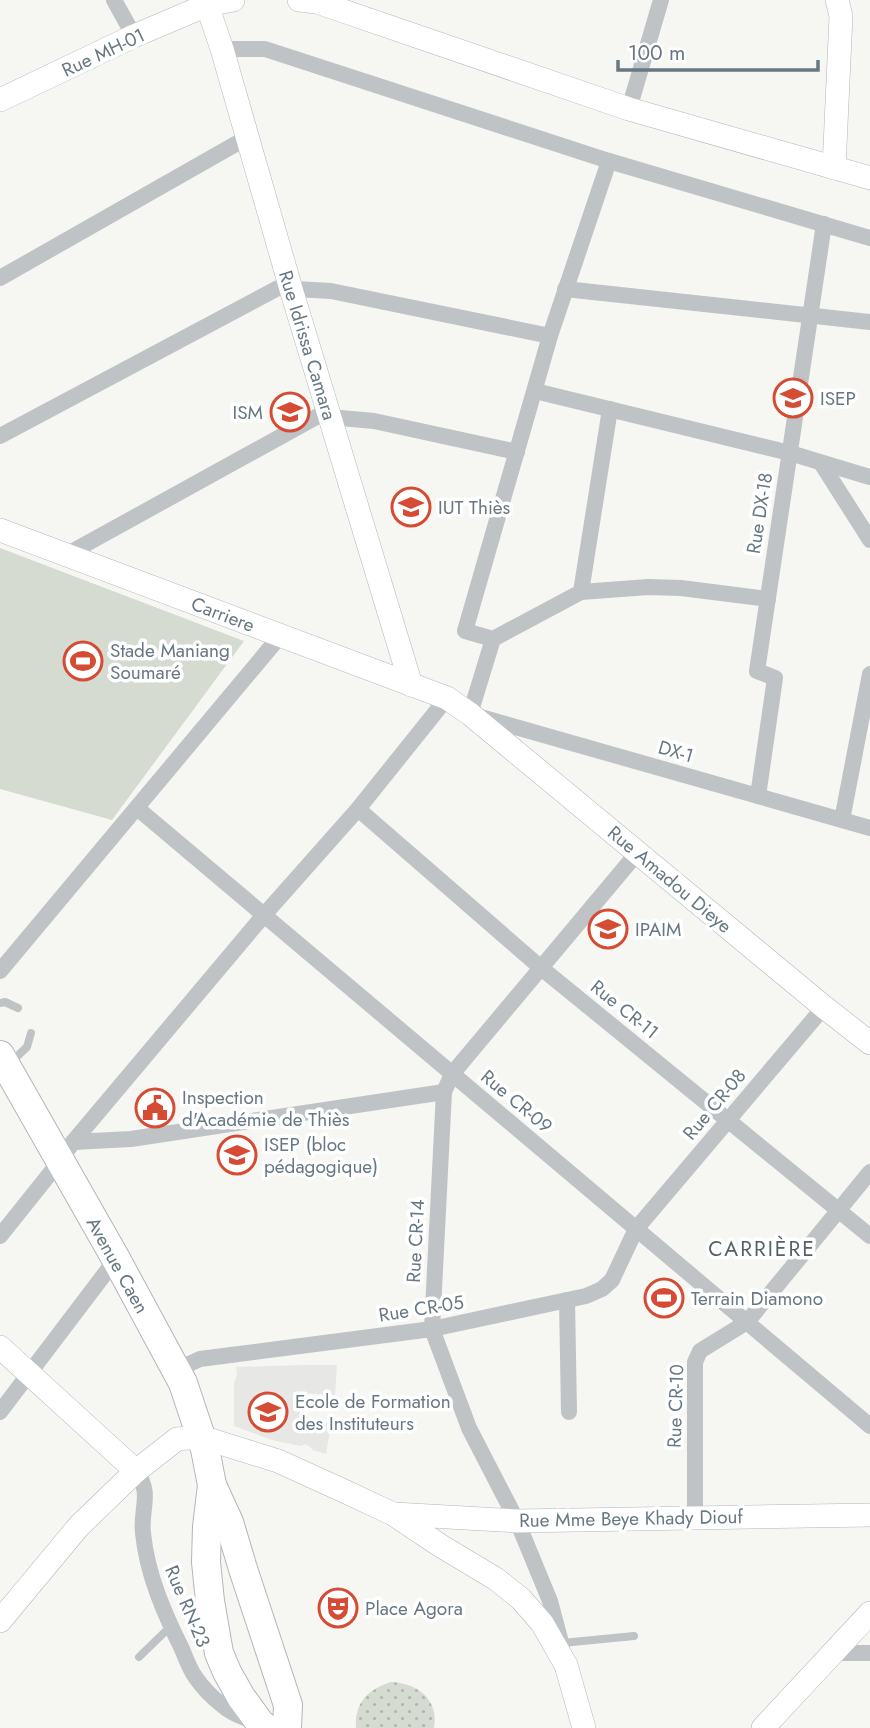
<svg xmlns="http://www.w3.org/2000/svg" width="870" height="1728" viewBox="0 0 870 1728" font-family="Jost,sans-serif">
	<style>
		.built { fill: #e7e7e6 }
		.grass { fill: url(#grass-dots) }
		.pitch { fill: #d6dbd2 }
		.lines { fill: none; stroke-linecap: round; stroke-linejoin: round }
		.secondary-casing { stroke: #b2b7bb; stroke-width: 24 }
		.highway-casing { stroke: #b2b6b9; stroke-width: 30 }
		.lane { stroke: #bfc3c6; stroke-width: 8 }
		.street { stroke: #bfc3c6; stroke-width: 16 }
		.secondary { stroke: #fff; stroke-width: 23 }
		.highway { stroke: #fff; stroke-width: 28 }
		.labels { text-anchor: middle; stroke-width: 7; stroke-linejoin: round; paint-order: stroke }
		.street-label { font-size: 19px; fill: #677882; stroke: #fff }
		.poi-label { font-size: 19px; fill: #677882; stroke: #fff; text-anchor: start }
		.neighbourhood-label { font-size: 21px; letter-spacing: 2px; fill: #546167; stroke: #fff }
	</style>
	<defs>
		<pattern id="grass-dots" width="8" height="8" patternUnits="userSpaceOnUse" patternTransform="scale(1.75)"><rect width="8" height="8" fill="#d6dbd2"/><path d="M2 2h.1M6 6h.1" fill="none" stroke="#b1b6b0" stroke-width="1.8" stroke-linecap="round"/></pattern>
	</defs>
	<rect width="100%" height="100%" fill="#f6f6f3"/>
	<!-- built -->
	<polygon class="built" points="305,1365 337,1365 335,1395 302,1393 300,1418 331,1424 326,1454 313,1450 306,1444 300,1446 272,1440 234,1426 234,1384 237,1374 236,1367"/>
	<!-- grass -->
	<path class="grass" d="M391,1682C417,1683 439,1699 434,1728H356C354,1703 368,1689 391,1682Z"/>
	<!-- pitch -->
	<polygon class="pitch" points="0,548 244,641 112,820 0,789"/>
	<g class="lines">
		<defs>
			<g id="secondary">
				<polyline points="299,0 317,2 629,109 870,178"/>
				<polyline points="207,5 222,49 291,289 411,685"/>
				<polyline points="0,100 134,36 207,5 233,0"/>
				<polyline points="834,168 841,16 837,0"/>
				<polyline points="0,530 447,698 470,714 824,1007 870,1043"/>
				<polyline points="0,1347 136,1471"/>
				<polyline points="394,1514 517,1521 870,1515"/>
				<polyline points="0,1621 79,1526 136,1471 177,1439 201,1437 278,1461 344,1491 393,1514 441,1546 496,1579 521,1599 542,1623 566,1665 584,1728"/>
				<polyline points="763,1728 870,1613"/>
			</g>
			<g id="highway">
				<polyline points="0,1055 116,1259 183,1383 205,1449 212,1485 229,1522 243,1569 288,1705 287,1728"/>
				<polyline points="212,1485 207,1527 206,1562 210,1601 219,1653 227,1672 241,1697 260,1723 266,1728"/>
			</g>
		</defs>
		<!-- secondary casing -->
		<use href="#secondary" class="secondary-casing"/>
		<!-- highway casing -->
		<use href="#highway" class="highway-casing"/>
		<!-- lane -->
		<g class="lane">
			<polyline points="0,1003 5,1002 18,1008"/>
			<polyline points="11,1062 27,1047 31,1033"/>
			<polyline points="562,1643 634,1636"/>
			<polyline points="139,1657 171,1626"/>
		</g>
		<!-- street -->
		<g class="street">
			<polyline points="114,0 134,36"/>
			<polyline points="222,49 265,49 609,161 870,238"/>
			<polyline points="629,109 661,0"/>
			<polyline points="609,161 550,336 465,631 493,639 581,592 610,409"/>
			<polyline points="0,278 248,137"/>
			<polyline points="565,289 870,322"/>
			<polyline points="535,391 790,453 870,477"/>
			<polyline points="0,436 278,288 331,291 550,336"/>
			<polyline points="821,463 870,540"/>
			<polyline points="66,555 318,416 374,421 517,452"/>
			<polyline points="581,592 648,587 681,588 768,599"/>
			<polyline points="493,639 470,714 870,828"/>
			<polyline points="758,796 775,678 757,671 824,224"/>
			<polyline points="137,808 870,1426"/>
			<polyline points="358,809 540,967 870,1236"/>
			<polyline points="842,820 870,674"/>
			<polyline points="0,971 281,635"/>
			<polyline points="73,1142 131,1139 444,1092"/>
			<polyline points="0,1236 60,1161 73,1142 264,915 358,809 447,698"/>
			<polyline points="567,1300 569,1412"/>
			<polyline points="176,1370 200,1359 432,1329 586,1296 602,1289 612,1280 636,1229 824,1007"/>
			<polyline points="0,1412 116,1259"/>
			<path d="M136,1471C153,1494 140,1509 143,1533C147,1574 164,1613 182,1649C186,1659 190,1670 196,1678C203,1688 213,1698 222,1705C232,1714 243,1717 255,1722"/>
			<polyline points="695,1517 695,1362 700,1351 747,1322 870,1172"/>
			<polyline points="562,1646 550,1601 517,1521 469,1428 432,1329 444,1092 452,1074 638,852"/>
			<polyline points="832,1653 870,1653"/>
		</g>
		<!-- secondary -->
		<use href="#secondary" class="secondary"/>
		<!-- highway -->
		<use href="#highway" class="highway"/>
	</g>
	<!-- icons -->
	<defs>
		<symbol id="university-ring" viewBox="-11 -11 22 22"><circle r="9.5" fill="#fff" stroke="#d64b33" stroke-width="1.5"/><path d="M0-5L7-2L0 1L-7-2ZM-4 1L0 2.5L4 1V4Q0 6-4 4Z" fill="#d64b33"/></symbol>
		<symbol id="stadium-ring" viewBox="-11 -11 22 22"><circle r="9.5" fill="#fff" stroke="#d64b33" stroke-width="1.5"/><path d="M0-5a6.5 5 0 1 0 0 10a6.5 5 0 1 0 0-10ZM-3.5-1.8h7v3.6h-7Z" fill="#d64b33"/></symbol>
		<symbol id="civic-ring" viewBox="-11 -11 22 22"><circle r="9.5" fill="#fff" stroke="#d64b33" stroke-width="1.5"/><path d="M-.6-6.5H3V-4.5H.6V-3L4-1V1h2V6H-6V1h2V-1L-.6-3ZM-1.2 2.5V6h2.4V2.5Z" fill="#d64b33"/></symbol>
		<symbol id="theatre-ring" viewBox="-11 -11 22 22"><circle r="9.5" fill="#fff" stroke="#d64b33" stroke-width="1.5"/><path d="M-5-5.5Q0-4 5-5.5V0Q5 5 0 6Q-5 5-5 0ZM-3.3-2.5H-1v1.5H-3.3ZM1-2.5H3.3v1.5H1ZM-2.8 1Q0 5.5 2.8 1Z" fill="#d64b33"/></symbol>
	</defs>
	<g fill-rule="evenodd">
		<use href="#university-ring" x="771" y="376" width="44" height="44"/>
		<use href="#university-ring" x="268" y="390" width="44" height="44"/>
		<use href="#university-ring" x="389" y="485" width="44" height="44"/>
		<use href="#stadium-ring" x="61" y="639" width="44" height="44"/>
		<use href="#university-ring" x="586" y="907" width="44" height="44"/>
		<use href="#civic-ring" x="133" y="1086" width="44" height="44"/>
		<use href="#university-ring" x="215" y="1133" width="44" height="44"/>
		<use href="#stadium-ring" x="642" y="1276" width="44" height="44"/>
		<use href="#university-ring" x="246" y="1390" width="44" height="44"/>
		<use href="#theatre-ring" x="316" y="1586" width="44" height="44"/>
	</g>
	<g class="labels">
		<!-- street labels -->
		<g class="street-label">
			<text transform="translate(103 52) rotate(-25)" y="7">Rue MH-01</text>
			<text transform="translate(308 345) rotate(73)" y="7">Rue Idrissa Camara</text>
			<text transform="translate(759 513) rotate(-81)" y="7">Rue DX-18</text>
			<text transform="translate(223 614) rotate(21)" y="7">Carriere</text>
			<text transform="translate(676 751) rotate(16)" y="7">DX-1</text>
			<text transform="translate(670 879) rotate(40)" y="7">Rue Amadou Dieye</text>
			<text transform="translate(625 1009) rotate(39)" y="7">Rue CR-11</text>
			<text transform="translate(517 1101) rotate(40)" y="7">Rue CR-09</text>
			<text transform="translate(714 1104) rotate(-50)" y="7">Rue CR-08</text>
			<text transform="translate(415 1241) rotate(-87)" y="7">Rue CR-14</text>
			<text transform="translate(118 1265) rotate(61)" y="7">Avenue Caen</text>
			<text transform="translate(421 1308) rotate(-9)" y="7">Rue CR-05</text>
			<text transform="translate(675 1406) rotate(-88)" y="7">Rue CR-10</text>
			<text transform="translate(631 1518) rotate(-1)" y="7">Rue Mme Beye Khady Diouf</text>
			<text transform="translate(188 1606) rotate(67)" y="7">Rue RN-23</text>
		</g>
		<!-- poi labels -->
		<g class="poi-label">
			<text x="820" y="405">ISEP</text>
			<text x="263" y="419" text-anchor="end">ISM</text>
			<text x="438" y="514">IUT Thiès</text>
			<text x="110" y="657">Stade Maniang<tspan x="110" dy="22">Soumaré</tspan></text>
			<text x="635" y="936">IPAIM</text>
			<text x="182" y="1104">Inspection<tspan x="182" dy="22">d'Académie de Thiès</tspan></text>
			<text x="264" y="1151">ISEP (bloc<tspan x="264" dy="22">pédagogique)</tspan></text>
			<text x="691" y="1305">Terrain Diamono</text>
			<text x="295" y="1408">Ecole de Formation<tspan x="295" dy="22">des Instituteurs</tspan></text>
			<text x="365" y="1615">Place Agora</text>
		</g>
		<!-- neighbourhood labels -->
		<g class="neighbourhood-label">
			<text x="762" y="1256">CARRIÈRE</text>
		</g>
	</g>
	<!-- scale -->
	<path d="M618 60v10h200v-10" fill="none" stroke="#677882" stroke-width="3.5"/>
	<text x="628" y="60" font-size="21" fill="#677882" stroke="#ffffff" stroke-width="5" paint-order="stroke">100 m</text>
</svg>
